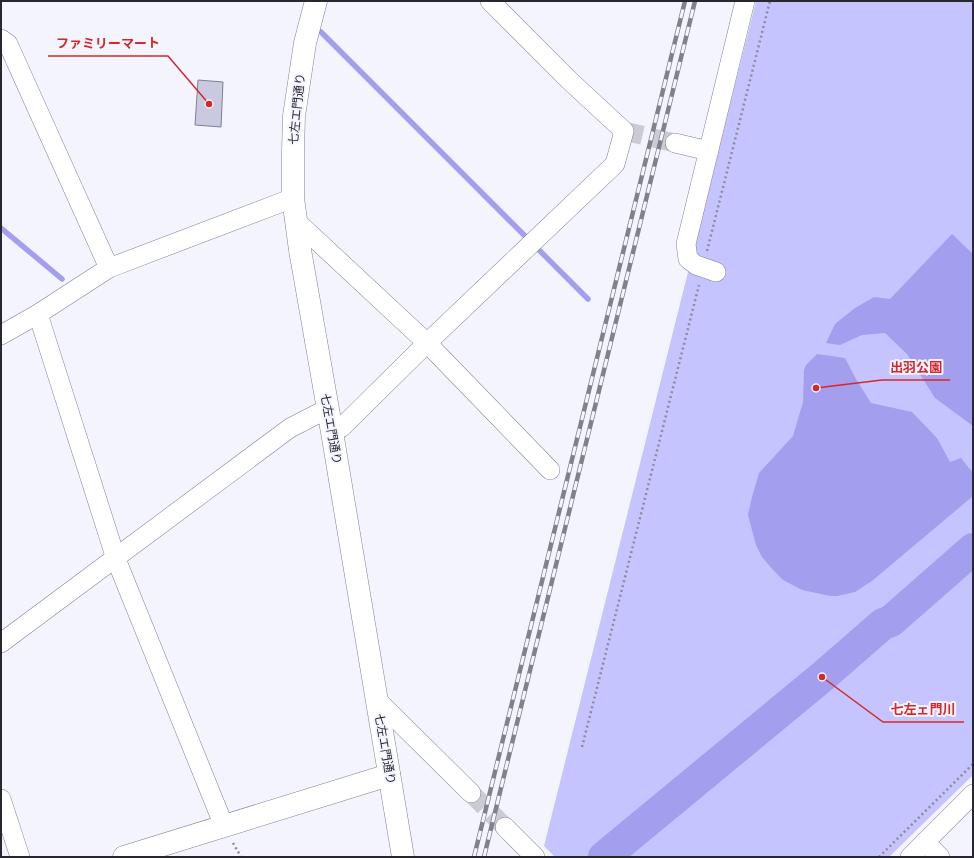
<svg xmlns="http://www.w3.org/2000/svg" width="974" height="858" viewBox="0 0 974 858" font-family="Raleway,'Noto Sans JP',sans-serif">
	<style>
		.green { fill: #c6c4fe }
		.water { fill: #a39eed }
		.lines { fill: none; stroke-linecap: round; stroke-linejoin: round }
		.stream { stroke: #a39eed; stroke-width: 5.5 }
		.river { stroke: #a39eed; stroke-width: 32 }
		.building { fill: #c9c9e0; stroke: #808095 }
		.minor-tunnel { stroke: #cbcbd5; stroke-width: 19; stroke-dasharray: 19 10; stroke-linecap: butt }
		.minor-casing { stroke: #7f7f94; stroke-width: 20 }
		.tertiary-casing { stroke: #7f7f94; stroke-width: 23 }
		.path { stroke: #8d8c96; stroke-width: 2.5; stroke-dasharray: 2 3; stroke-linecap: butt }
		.minor { stroke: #fff; stroke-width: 19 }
		.tertiary { stroke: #fff; stroke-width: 22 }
		.rail-casing { stroke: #82818b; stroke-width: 4.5 }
		.rail { stroke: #f4f4fe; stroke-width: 3; stroke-dasharray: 9; stroke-linecap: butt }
		.labels { text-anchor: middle; stroke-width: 4; stroke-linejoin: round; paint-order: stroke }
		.street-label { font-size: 12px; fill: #282730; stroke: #f4f4fe }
		.leader { fill: none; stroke: #d62828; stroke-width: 1.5 }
		.callout-dot { fill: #d62828; stroke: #f4f4fe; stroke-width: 1.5 }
		.callout-label { font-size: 13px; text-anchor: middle; font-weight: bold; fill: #d62828; stroke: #f4f4fe; stroke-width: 4; stroke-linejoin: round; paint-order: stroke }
	</style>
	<rect width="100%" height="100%" fill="#f4f4fe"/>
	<!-- green -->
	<polygon class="green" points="756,1 973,1 973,775 889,857 555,857 544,846"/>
	<!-- water -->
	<g class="water">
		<polygon points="952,234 973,254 973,426 935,398 907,354 885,333 862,335 840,345 826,343 835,324 855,308 874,297 890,299"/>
		<polygon points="817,354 845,358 856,379 871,403 912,412 937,438 950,462 961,458 973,473 973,496 872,581 855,592 837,596 830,596 802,590 783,580 774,571 762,557 756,545 748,515 752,497 759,473 793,436 803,402 804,370 806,365"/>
	</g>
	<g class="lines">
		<!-- stream -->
		<g class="stream">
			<polyline points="321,32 588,299"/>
			<polyline points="1,228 62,279"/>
		</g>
		<!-- river -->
		<polyline class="river" points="604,857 822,677 883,624 891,621 973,549"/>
	</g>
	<!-- building -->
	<polygon class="building" points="198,80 223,82 221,127 195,125"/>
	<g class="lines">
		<!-- minor-tunnel -->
		<g class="minor-tunnel">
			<polyline points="624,131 675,143"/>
			<polyline points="471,793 505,827"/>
		</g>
		<defs>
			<g id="minor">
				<polyline points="1,39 8,44 109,268"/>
				<polyline points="675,143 709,151"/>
				<polyline points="296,221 427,343 550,470"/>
				<polyline points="716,272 696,265 688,259 686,244 745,1"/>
				<polyline points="38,314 116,559 224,826"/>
				<polyline points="1,335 38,314 109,268 293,198"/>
				<polyline points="332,432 342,427 427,343 615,164 624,131 570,81 490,1"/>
				<polyline points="1,643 290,428 327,409"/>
				<polyline points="376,699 471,793"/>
				<polyline points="1,799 20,857"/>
				<polyline points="505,827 535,857"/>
				<polyline points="925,842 940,857"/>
				<polyline points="910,857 973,794"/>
			</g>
			<g id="tertiary">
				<polyline points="316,1 305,43 294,116 293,151 293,198 300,250 332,432 403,857"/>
				<polyline points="124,857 389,775"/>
			</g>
		</defs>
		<!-- minor casing -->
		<use href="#minor" class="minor-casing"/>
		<!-- tertiary casing -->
		<use href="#tertiary" class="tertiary-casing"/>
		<!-- path -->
		<g class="path">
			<polyline points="707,251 770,1"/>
			<polyline points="582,747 699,285"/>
			<polyline points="233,843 241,857"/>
			<polyline points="879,857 973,764"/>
		</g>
		<!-- minor -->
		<use href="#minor" class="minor"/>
		<!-- tertiary -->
		<use href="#tertiary" class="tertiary"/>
		<defs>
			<g id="rail">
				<polyline points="474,857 685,1"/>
				<polyline points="484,857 695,1"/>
			</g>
		</defs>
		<!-- rail casing -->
		<use href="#rail" class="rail-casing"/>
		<!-- rail -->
		<use href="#rail" class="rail"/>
	</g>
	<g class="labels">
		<!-- street labels -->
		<g class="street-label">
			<text transform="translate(297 109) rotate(-84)" y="4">七左エ門通り</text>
			<text transform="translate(331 429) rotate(80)" y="4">七左エ門通り</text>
			<text transform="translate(385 749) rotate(80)" y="4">七左エ門通り</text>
		</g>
	</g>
	<!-- callouts -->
	<path class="leader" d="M209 104L168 56H48M816 388L882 380H950M822 677L883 722H964"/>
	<g class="callout-dot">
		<circle cx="209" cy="104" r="4"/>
		<circle cx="816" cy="388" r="4"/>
		<circle cx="822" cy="677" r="4"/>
	</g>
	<g class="callout-label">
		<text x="108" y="48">ファミリーマート</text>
		<text x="916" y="372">出羽公園</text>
		<text x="923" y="714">七左ェ門川</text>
	</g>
	<!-- border -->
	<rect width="974" height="858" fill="none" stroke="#282730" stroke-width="4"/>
</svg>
